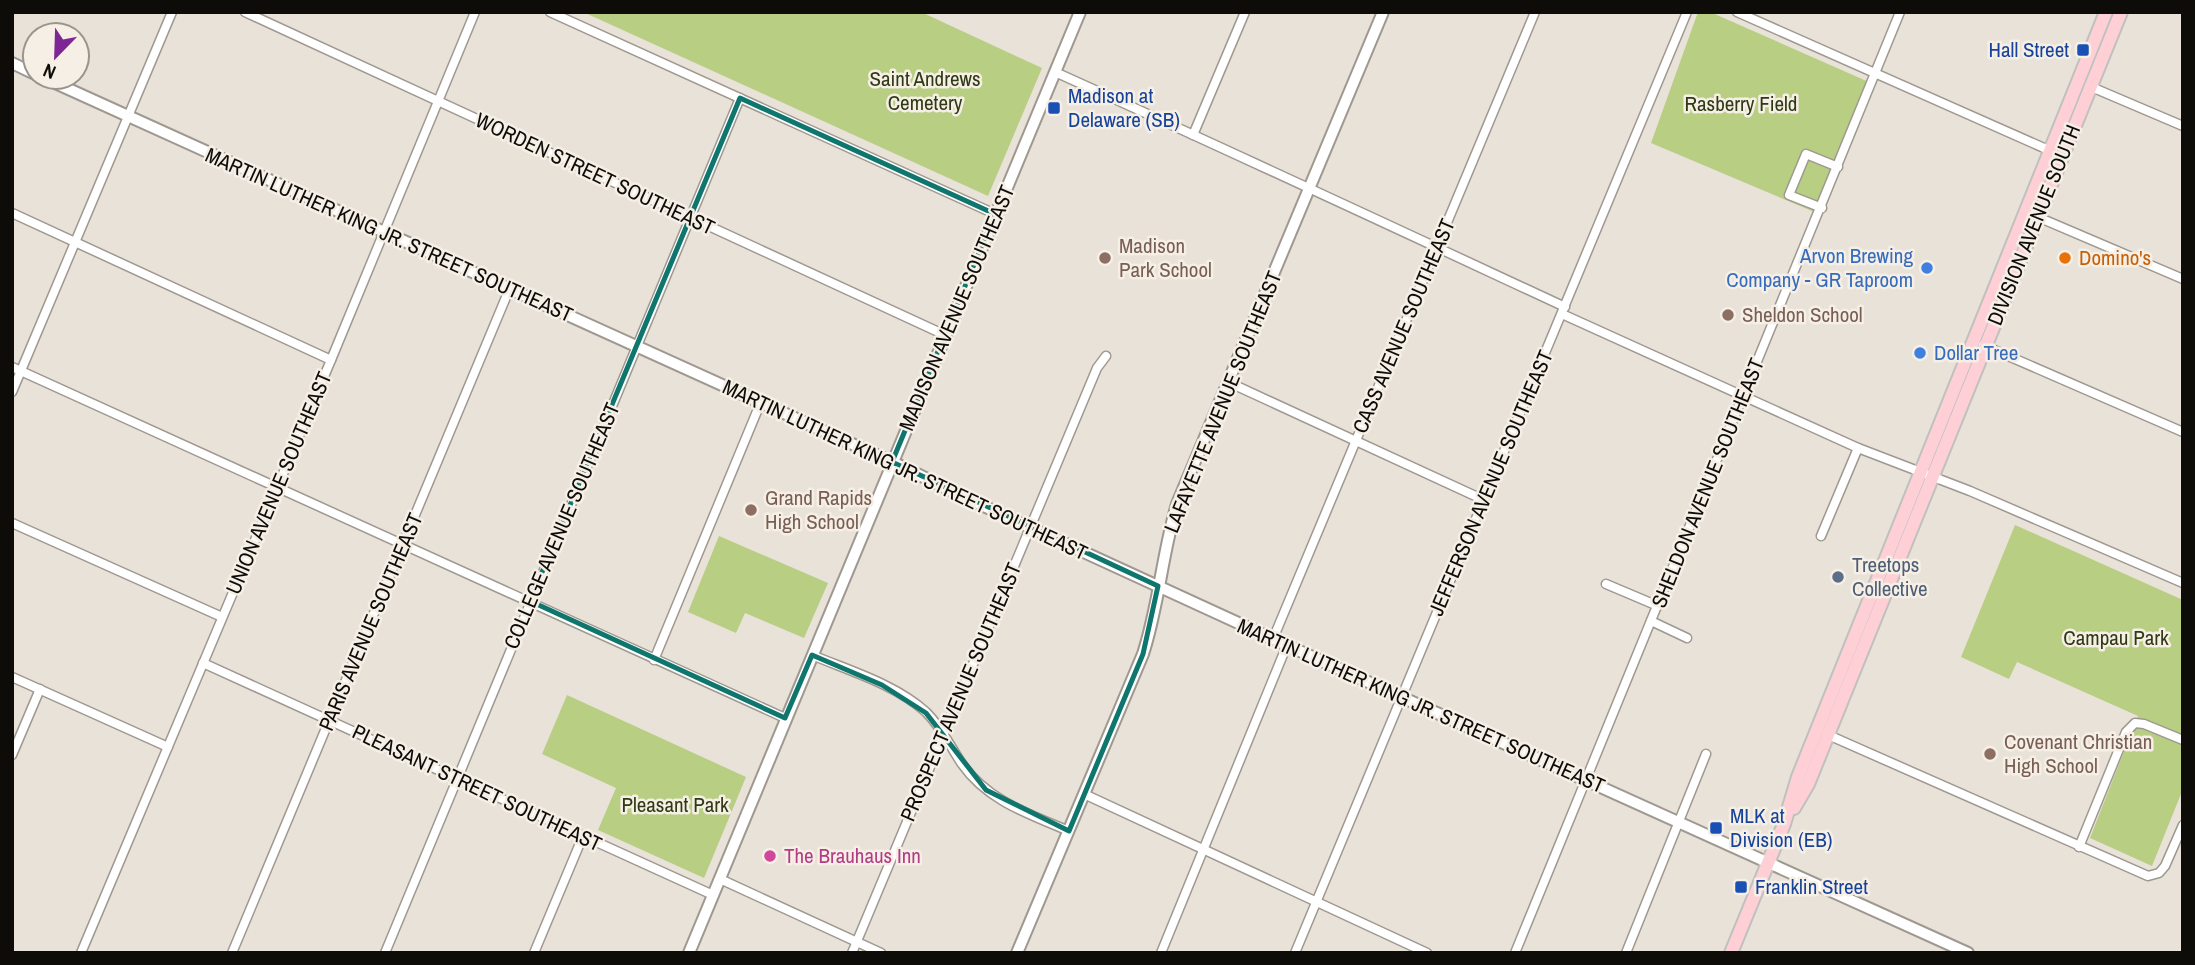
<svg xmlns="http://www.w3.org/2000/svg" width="2195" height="965" viewBox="0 0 2195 965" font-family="'Archivo Narrow',sans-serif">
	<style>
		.green { fill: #b7ce83 }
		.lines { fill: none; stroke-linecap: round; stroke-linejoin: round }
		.street-casing { stroke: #9e9890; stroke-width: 11 }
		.secondary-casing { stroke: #9e9890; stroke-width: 14 }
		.primary-casing { stroke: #c0c0bf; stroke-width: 16 }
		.street { stroke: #fff; stroke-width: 8 }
		.secondary { stroke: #fff; stroke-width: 10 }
		.primary { stroke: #fed0d6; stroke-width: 12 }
		.marked { fill: none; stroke: #0f766e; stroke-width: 5; stroke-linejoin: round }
		.transit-dot { fill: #1a4fb4; stroke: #f6efe6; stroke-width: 2.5 }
		.education-dot { fill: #8d6e63; stroke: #f6efe6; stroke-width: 2.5 }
		.food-dot { fill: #e8710a; stroke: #f6efe6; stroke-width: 2.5 }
		.shop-dot { fill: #3f7fe0; stroke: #f6efe6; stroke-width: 2.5 }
		.service-dot { fill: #5c6f8a; stroke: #f6efe6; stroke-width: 2.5 }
		.hotel-dot { fill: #d1479c; stroke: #f6efe6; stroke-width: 2.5 }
		.labels { text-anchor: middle; stroke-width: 5; stroke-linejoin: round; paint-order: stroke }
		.transit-label { font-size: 21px; fill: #164399; stroke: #f6efe6; text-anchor: start }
		.park-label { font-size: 21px; fill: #2f3a14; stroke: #f6efe6 }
		.street-label { font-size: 21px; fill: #0e0c09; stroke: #f6efe6 }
		.education-label { font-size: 21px; fill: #785e54; stroke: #f6efe6; text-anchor: start }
		.shop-label { font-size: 21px; fill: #366cbe; stroke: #f6efe6; text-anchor: end }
		.food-label { font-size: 21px; fill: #c56008; stroke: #f6efe6; text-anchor: start }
		.service-label { font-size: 21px; fill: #4e5e75; stroke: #f6efe6; text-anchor: start }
		.hotel-label { font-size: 21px; fill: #b23c85; stroke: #f6efe6; text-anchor: start }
	</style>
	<rect width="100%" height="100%" fill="#e9e2d9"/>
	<!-- green -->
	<g class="green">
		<polygon points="583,12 921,12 1042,68 988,196"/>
		<polygon points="1698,12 1710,12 1871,83 1819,214 1651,143"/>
		<polygon points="2015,525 2183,600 2183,789 2152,866 2090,838 2138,716 2017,662 2009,679 1961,657"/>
		<polygon points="719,536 828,583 804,638 745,613 736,633 688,612"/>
		<polygon points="567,695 746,777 704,878 598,830 616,788 542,754"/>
	</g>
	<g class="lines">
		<defs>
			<g id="street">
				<polyline points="245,12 945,335"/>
				<polyline points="550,12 995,214"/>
				<polyline points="1737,12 2053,152"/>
				<path d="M1055,72C1226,149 1395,228 1565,307"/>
				<polyline points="2089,86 2183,126"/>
				<polyline points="1193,135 1245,12"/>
				<polyline points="1822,208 1789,195 1806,154 1838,167"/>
				<polyline points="2026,212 2183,279"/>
				<polyline points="12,213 331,360"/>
				<polyline points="1562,314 1858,448 1970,491 2183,583"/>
				<polyline points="1983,345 2183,432"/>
				<polyline points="12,367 785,718"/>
				<polyline points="1228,382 1484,500"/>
				<polyline points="12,392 172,12"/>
				<polyline points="12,523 222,617"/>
				<polyline points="1821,536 1858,448"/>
				<polyline points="1606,584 1658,606"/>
				<polyline points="1651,621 1687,638"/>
				<polyline points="1273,639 1535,12"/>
				<path d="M812,655C850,671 895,684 926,712C942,728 950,746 962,764C988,801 1029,814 1069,831"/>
				<polyline points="654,660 760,404"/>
				<polyline points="203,663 713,895"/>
				<polyline points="12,677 168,747"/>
				<polyline points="1826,734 2148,876 2159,873 2165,866 2183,825"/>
				<polyline points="12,755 40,689"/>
				<polyline points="1084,794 1427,953"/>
				<polyline points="2079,847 2126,732 2135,723 2144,724 2183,740"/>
				<polyline points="720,879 881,953"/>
				<polyline points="81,953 331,360 475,12"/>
				<polyline points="232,953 509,290"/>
				<polyline points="385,953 740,98"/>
				<polyline points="534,953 583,836"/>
				<polyline points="852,953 1097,368 1106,356"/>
				<polyline points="1161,953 1287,645"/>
				<polyline points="1295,953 1687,12"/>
				<polyline points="1515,953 1900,12"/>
				<polyline points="1626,953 1706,754"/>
			</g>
			<g id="secondary">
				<polyline points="12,63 35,74"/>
				<polyline points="42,77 903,467 964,497 1273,639 1968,953"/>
				<polyline points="689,953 1080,12"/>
				<path d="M1017,953L1143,654C1159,605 1162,554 1177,504L1383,12"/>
			</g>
			<g id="primary">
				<polyline points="1794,808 1808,784 2121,12"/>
				<polyline points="1731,953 1784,824 1798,777 2106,12"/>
			</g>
		</defs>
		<!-- street casing -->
		<use href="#street" class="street-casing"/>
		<!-- secondary casing -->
		<use href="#secondary" class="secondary-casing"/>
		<!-- primary casing -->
		<use href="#primary" class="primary-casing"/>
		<!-- street -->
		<use href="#street" class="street"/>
		<!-- secondary -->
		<use href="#secondary" class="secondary"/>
		<!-- primary -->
		<use href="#primary" class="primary"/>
	</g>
	<!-- marked area -->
	<path class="marked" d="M740,98L995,214L892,462L1158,586L1143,654L1069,831L986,790L926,713L882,685L812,655L785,718L530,601Z"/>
	<!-- markers -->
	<g class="transit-dot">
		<rect x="2076" y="43" width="14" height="14" rx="3.5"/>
		<rect x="1047" y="101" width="14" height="14" rx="3.5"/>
		<rect x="1709" y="821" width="14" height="14" rx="3.5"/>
		<rect x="1734" y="880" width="14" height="14" rx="3.5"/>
	</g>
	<g class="education-dot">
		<circle cx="1105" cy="258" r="7"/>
		<circle cx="1728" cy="315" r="7"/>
		<circle cx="751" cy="510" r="7"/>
		<circle cx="1990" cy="754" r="7"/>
	</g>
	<circle class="food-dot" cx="2065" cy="258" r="7"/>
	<g class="shop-dot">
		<circle cx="1927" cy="268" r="7"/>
		<circle cx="1920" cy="353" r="7"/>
	</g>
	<circle class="service-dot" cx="1838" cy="577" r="7"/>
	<circle class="hotel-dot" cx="770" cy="856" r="7"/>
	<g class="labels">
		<!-- transit labels -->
		<g class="transit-label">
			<text x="2069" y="57" text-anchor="end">Hall Street</text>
			<text x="1068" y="103">Madison at<tspan x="1068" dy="24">Delaware (SB)</tspan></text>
			<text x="1730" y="823">MLK at<tspan x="1730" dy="24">Division (EB)</tspan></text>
			<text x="1755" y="894">Franklin Street</text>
		</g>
		<!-- park labels -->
		<g class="park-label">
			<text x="925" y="86">Saint Andrews<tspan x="925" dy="24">Cemetery</tspan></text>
			<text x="1741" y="111">Rasberry Field</text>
			<text x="2116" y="645">Campau Park</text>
			<text x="675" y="812">Pleasant Park</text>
		</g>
		<!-- street labels -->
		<g class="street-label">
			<text transform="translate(595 174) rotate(25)" y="7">WORDEN STREET SOUTHEAST</text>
			<text transform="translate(2034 225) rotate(-68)" y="7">DIVISION AVENUE SOUTH</text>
			<text transform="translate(389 235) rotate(24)" y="7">MARTIN LUTHER KING JR. STREET SOUTHEAST</text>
			<text transform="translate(957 308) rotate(-67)" y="7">MADISON AVENUE SOUTHEAST</text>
			<text transform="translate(1404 326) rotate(-67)" y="7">CASS AVENUE SOUTHEAST</text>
			<text transform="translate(1223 402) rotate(-68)" y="7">LAFAYETTE AVENUE SOUTHEAST</text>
			<text transform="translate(905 470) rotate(25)" y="7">MARTIN LUTHER KING JR. STREET SOUTHEAST</text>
			<text transform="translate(279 483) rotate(-67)" y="7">UNION AVENUE SOUTHEAST</text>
			<text transform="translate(1491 483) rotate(-67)" y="7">JEFFERSON AVENUE SOUTHEAST</text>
			<text transform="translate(1708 483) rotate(-68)" y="7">SHELDON AVENUE SOUTHEAST</text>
			<text transform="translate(562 526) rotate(-67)" y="7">COLLEGE AVENUE SOUTHEAST</text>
			<text transform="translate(371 622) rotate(-67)" y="7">PARIS AVENUE SOUTHEAST</text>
			<text transform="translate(961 692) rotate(-67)" y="7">PROSPECT AVENUE SOUTHEAST</text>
			<text transform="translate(1421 706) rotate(24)" y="7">MARTIN LUTHER KING JR. STREET SOUTHEAST</text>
			<text transform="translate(477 788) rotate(25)" y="7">PLEASANT STREET SOUTHEAST</text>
		</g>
		<!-- education labels -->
		<g class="education-label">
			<text x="1119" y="253">Madison<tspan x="1119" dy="24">Park School</tspan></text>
			<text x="1742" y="322">Sheldon School</text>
			<text x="765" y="505">Grand Rapids<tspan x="765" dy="24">High School</tspan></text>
			<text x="2004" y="749">Covenant Christian<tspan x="2004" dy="24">High School</tspan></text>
		</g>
		<!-- shop labels -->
		<g class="shop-label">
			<text x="1913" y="263">Arvon Brewing<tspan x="1913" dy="24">Company - GR Taproom</tspan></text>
			<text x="1934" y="360" text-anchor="start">Dollar Tree</text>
		</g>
		<!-- food labels -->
		<g class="food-label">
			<text x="2079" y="265">Domino's</text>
		</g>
		<!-- service labels -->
		<g class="service-label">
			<text x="1852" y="572">Treetops<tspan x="1852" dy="24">Collective</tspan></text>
		</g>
		<!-- hotel labels -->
		<g class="hotel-label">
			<text x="784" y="863">The Brauhaus Inn</text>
		</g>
	</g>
	<!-- border -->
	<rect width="2195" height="965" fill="none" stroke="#0e0c09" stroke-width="28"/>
	<!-- north arrow -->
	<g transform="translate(56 56) rotate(203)"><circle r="33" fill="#f6efe6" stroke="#99948e" stroke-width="2"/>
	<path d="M0-5L12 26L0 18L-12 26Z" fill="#7e2694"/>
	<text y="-10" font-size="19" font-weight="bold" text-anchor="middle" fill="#0e0c09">N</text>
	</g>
</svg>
